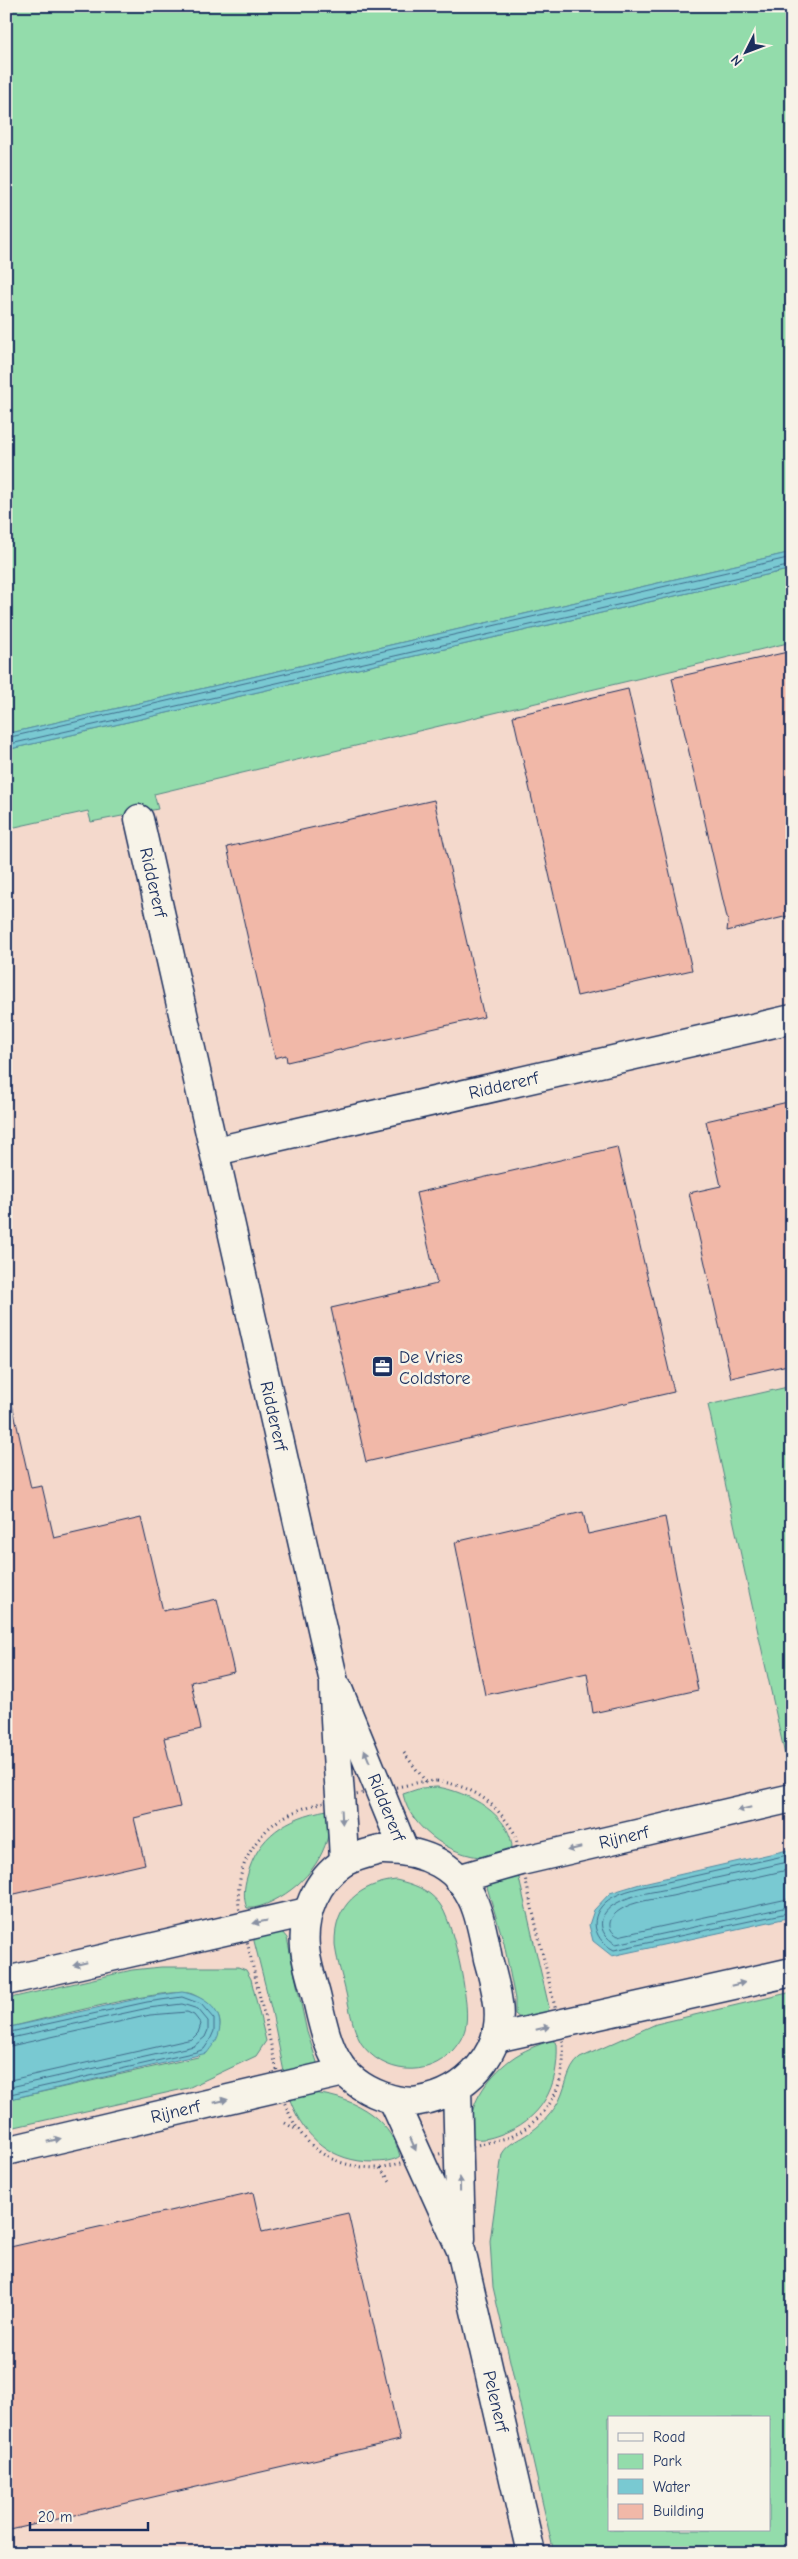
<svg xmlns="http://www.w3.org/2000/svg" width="798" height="2559" viewBox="0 0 798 2559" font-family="'Comic Neue',sans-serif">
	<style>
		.built { fill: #f4d9cc; fill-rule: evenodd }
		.green { fill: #93dcab; stroke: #578684; fill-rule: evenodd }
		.water { fill: #79c9d2; stroke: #538ba4 }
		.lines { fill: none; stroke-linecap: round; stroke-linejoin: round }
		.shore { stroke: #416d8c; stroke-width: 1 }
		.building { fill: #f1b8a8; stroke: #1b2f5e }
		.street-casing { stroke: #1b2f5e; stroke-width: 31 }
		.path { stroke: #1b2f5e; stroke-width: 3; stroke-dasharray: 1 4; stroke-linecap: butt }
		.street { stroke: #f7f3e8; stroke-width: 28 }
		.oneway { fill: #8991a3 }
		.labels { text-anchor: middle; stroke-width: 5; stroke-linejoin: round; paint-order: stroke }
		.street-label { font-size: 18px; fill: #1b2f5e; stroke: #f7f3e8 }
		.poi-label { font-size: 18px; fill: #1b2f5e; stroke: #f7f3e8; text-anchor: start }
	</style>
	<rect width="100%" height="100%" fill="#f6e7db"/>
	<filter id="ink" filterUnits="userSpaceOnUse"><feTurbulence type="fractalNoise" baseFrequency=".02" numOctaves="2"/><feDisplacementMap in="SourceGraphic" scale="10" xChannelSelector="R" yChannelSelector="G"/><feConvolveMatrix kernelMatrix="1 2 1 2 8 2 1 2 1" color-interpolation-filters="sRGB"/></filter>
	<g filter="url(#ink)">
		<!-- built -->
		<path class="built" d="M792,562V2553H6V742ZM609,2418H769V2530H609Z"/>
		<!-- green -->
		<g class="green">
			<polygon points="6,6 792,6 792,552 6,734"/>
			<polygon points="792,569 792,642 154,794 158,809 91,822 88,811 6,829 6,750"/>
			<polygon points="792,1386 792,1753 785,1755 708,1405"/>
			<path d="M437,1787C467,1791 514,1816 512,1851C506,1853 500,1856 493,1857C457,1861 410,1830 403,1794L421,1788Z"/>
			<path d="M327,1810L330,1811C333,1850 307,1884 273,1901C265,1905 255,1909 247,1908C243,1899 244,1887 247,1877C257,1836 287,1817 327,1810Z"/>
			<polygon points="518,1874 549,2007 547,2013 521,2019 515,2014 515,1999 504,1943 486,1884"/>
			<path d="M396,1880C413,1884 428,1889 439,1903C453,1920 470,2001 466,2024C465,2034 459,2043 453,2050C428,2079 382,2074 361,2043C351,2026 349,2003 344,1985C341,1972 336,1957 335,1944C334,1905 360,1884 396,1880Z"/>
			<polygon points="282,1932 287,1938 307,2032 317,2062 316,2066 284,2072 272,2012 254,1941 254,1938"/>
			<path d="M161,1967H238L246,1970L251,1979L266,2041L256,2056L188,2088L6,2129V2100L198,2057C210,2043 230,2028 214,2010C210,2004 199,1997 192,1994C171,1985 37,2021 6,2028V1999L132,1970Z"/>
			<path d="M792,1992V2553H554L493,2287L490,2241L502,2154C508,2143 519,2140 529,2133C540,2126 549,2116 556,2106C566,2092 566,2068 580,2058L656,2024ZM609,2418H769V2530H609Z"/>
			<path d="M552,2040L557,2044C559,2087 542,2120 499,2135C491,2138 480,2141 472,2138C464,2108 488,2077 510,2060C523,2050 538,2045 552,2040Z"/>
			<path d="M309,2093C348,2095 389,2115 400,2156C394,2161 382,2162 374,2162C332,2162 304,2138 290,2100Z"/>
		</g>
		<!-- water -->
		<g class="water">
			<polygon points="792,552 792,569 6,750 6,734"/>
			<polygon points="792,1849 792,1917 612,1956 593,1941 589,1925 594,1910 610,1893 643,1883"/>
			<path d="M182,1992C201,1995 225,2009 219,2032C218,2040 211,2047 207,2053L6,2100V2028L146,1997Z"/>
		</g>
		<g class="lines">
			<!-- shore -->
			<g class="shore">
				<polyline points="6,738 792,557"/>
				<polyline points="6,745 792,565"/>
				<path d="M792,1854C752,1863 712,1872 672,1881C654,1885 630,1888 613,1897C588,1911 590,1938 614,1950L792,1912"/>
				<path d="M792,1861C752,1870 712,1879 672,1888C655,1892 632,1894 617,1903C597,1913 596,1933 616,1944L792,1906"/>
				<path d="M792,1869C752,1878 712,1887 672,1896C656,1899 633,1901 620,1910C609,1917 605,1929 618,1936L792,1898"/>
				<polyline points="6,2033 147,2002 182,1997 201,2004 214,2019 214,2031 210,2040 204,2049 196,2052 6,2095"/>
				<polyline points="6,2039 148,2008 182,2004 198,2009 208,2021 208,2030 205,2037 194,2046 6,2088"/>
				<polyline points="6,2047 150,2015 187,2012 194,2015 201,2024 198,2033 192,2039 6,2081"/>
			</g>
		</g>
		<!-- building -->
		<g class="building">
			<polygon points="792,651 792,915 727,931 728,922 672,678"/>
			<polygon points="628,689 692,970 577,996 513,716"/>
			<polygon points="434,800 484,1017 287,1062 286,1055 275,1058 227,847"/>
			<polygon points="792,1101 792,1364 731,1378 689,1193 721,1186 706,1121"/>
			<polygon points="617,1147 674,1392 366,1462 331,1308 437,1284 416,1193"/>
			<polygon points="6,1377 31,1488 42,1486 54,1538 141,1518 163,1611 217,1599 234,1672 191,1682 201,1729 164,1738 180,1807 134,1818 145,1864 6,1896"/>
			<polygon points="583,1512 588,1534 665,1517 698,1690 593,1713 587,1673 485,1695 455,1542"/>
			<polygon points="253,2192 262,2232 348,2213 400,2440 6,2531 6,2248"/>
		</g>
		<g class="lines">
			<defs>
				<g id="street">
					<path id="s1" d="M139,819L334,1682C334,1742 342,1802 344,1862"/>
					<path id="s2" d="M216,1151L792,1019"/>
					<path id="s3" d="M338,1689L404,1850"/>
					<path d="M380,1850C423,1849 463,1866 477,1911C482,1926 485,1943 488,1959C492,1973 496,1988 498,2003C505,2053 466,2093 419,2101C408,2103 393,2100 382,2096C332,2078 327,2041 316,1995C312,1980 306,1963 305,1947C302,1915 316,1880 344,1862C355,1856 368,1853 380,1850Z"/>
					<path id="s4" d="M458,1879L521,1861L792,1798"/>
					<polyline points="6,1981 307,1912"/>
					<polyline points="496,2038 792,1972"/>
					<polyline points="457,2088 461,2239"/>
					<path id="s5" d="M393,2100L461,2250L531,2553"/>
					<path id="s6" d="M6,2151L344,2072"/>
				</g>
			</defs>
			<!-- street casing -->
			<use href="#street" class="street-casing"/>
			<!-- path -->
			<g class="path">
				<polyline points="404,1753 426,1782"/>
				<path d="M437,1781C474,1786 496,1803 515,1834L563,2042C566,2087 550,2116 511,2137L380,2168C330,2168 301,2147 284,2101L239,1907C237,1890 240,1871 248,1856C256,1840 268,1826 284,1817C317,1798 381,1792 420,1782Z"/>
				<polyline points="285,2123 297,2130"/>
				<polyline points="380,2168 390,2181"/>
			</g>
			<!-- street -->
			<use href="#street" class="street"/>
		</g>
		<!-- one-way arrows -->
		<defs><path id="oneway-solid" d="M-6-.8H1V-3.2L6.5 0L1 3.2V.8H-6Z" transform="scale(1.25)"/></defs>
		<g class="oneway">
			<use href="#oneway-solid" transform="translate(367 1756) rotate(-112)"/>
			<use href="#oneway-solid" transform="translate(744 1809) rotate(167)"/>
			<use href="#oneway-solid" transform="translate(342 1817) rotate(87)"/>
			<use href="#oneway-solid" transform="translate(574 1849) rotate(167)"/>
			<use href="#oneway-solid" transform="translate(260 1922) rotate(168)"/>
			<use href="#oneway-solid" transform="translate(80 1964) rotate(167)"/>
			<use href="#oneway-solid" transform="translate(738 1984) rotate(-13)"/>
			<use href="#oneway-solid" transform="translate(543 2028) rotate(-13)"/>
			<use href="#oneway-solid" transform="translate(221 2101) rotate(-13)"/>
			<use href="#oneway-solid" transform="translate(54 2140) rotate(-13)"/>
			<use href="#oneway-solid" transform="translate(413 2144) rotate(66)"/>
			<use href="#oneway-solid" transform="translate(460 2184) rotate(-91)"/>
		</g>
	</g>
	<!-- icons -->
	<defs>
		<symbol id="office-square" viewBox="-11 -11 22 22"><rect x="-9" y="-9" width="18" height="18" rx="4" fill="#1b2f5e" stroke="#f7f3e8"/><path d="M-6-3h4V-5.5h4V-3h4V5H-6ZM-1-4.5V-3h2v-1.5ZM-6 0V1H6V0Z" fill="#fff"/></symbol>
	</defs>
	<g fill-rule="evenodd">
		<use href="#office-square" x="370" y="1354" width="25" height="25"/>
	</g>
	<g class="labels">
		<!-- street labels -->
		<g class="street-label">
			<text dy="6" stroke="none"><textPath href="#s1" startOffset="65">Riddererf</textPath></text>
			<text dy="6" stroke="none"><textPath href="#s2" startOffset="295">Riddererf</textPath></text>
			<text dy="6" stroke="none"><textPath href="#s1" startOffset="612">Riddererf</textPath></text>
			<text dy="6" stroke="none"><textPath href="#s3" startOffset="128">Riddererf</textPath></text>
			<text dy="6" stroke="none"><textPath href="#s4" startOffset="171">Rijnerf</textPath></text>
			<text dy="6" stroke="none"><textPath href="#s6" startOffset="174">Rijnerf</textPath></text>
			<text dy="6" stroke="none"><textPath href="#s5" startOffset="320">Pelenerf</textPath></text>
		</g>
		<!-- poi labels -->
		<g class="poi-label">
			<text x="399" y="1363">De Vries<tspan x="399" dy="21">Coldstore</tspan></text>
		</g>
	</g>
	<!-- margin -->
	<rect width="798" height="2559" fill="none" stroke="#f7f3e8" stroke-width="25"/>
	<rect x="12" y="12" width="773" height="2534" fill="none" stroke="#1b2f5e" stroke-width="2" filter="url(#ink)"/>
	<!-- legend -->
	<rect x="608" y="2416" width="162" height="115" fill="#f7f3e8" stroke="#9fa5b1"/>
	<rect x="618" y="2433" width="25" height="8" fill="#f7f3e8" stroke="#9fa5b1"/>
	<text x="653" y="2442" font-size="15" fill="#1b2f5e">Road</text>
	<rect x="618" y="2454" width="25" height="15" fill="#93dcab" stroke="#9fa5b1"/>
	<text x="653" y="2466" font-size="15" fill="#1b2f5e">Park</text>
	<rect x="618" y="2479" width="25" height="15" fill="#79c9d2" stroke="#9fa5b1"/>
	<text x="653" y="2492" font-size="15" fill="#1b2f5e">Water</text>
	<rect x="618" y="2504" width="25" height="15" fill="#f1b8a8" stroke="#9fa5b1"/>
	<text x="653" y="2516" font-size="15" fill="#1b2f5e">Building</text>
	<!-- north arrow -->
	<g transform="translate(746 52) rotate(228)" stroke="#f7f3e8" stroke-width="4" paint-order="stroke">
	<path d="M0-4L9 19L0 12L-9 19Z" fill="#1b2f5e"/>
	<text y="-8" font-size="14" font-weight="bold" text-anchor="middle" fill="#1b2f5e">N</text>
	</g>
	<!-- scale -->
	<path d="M30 2522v8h118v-8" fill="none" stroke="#1b2f5e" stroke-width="2.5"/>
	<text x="38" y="2522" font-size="15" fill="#1b2f5e" stroke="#f7f3e8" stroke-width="4" paint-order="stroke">20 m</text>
</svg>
